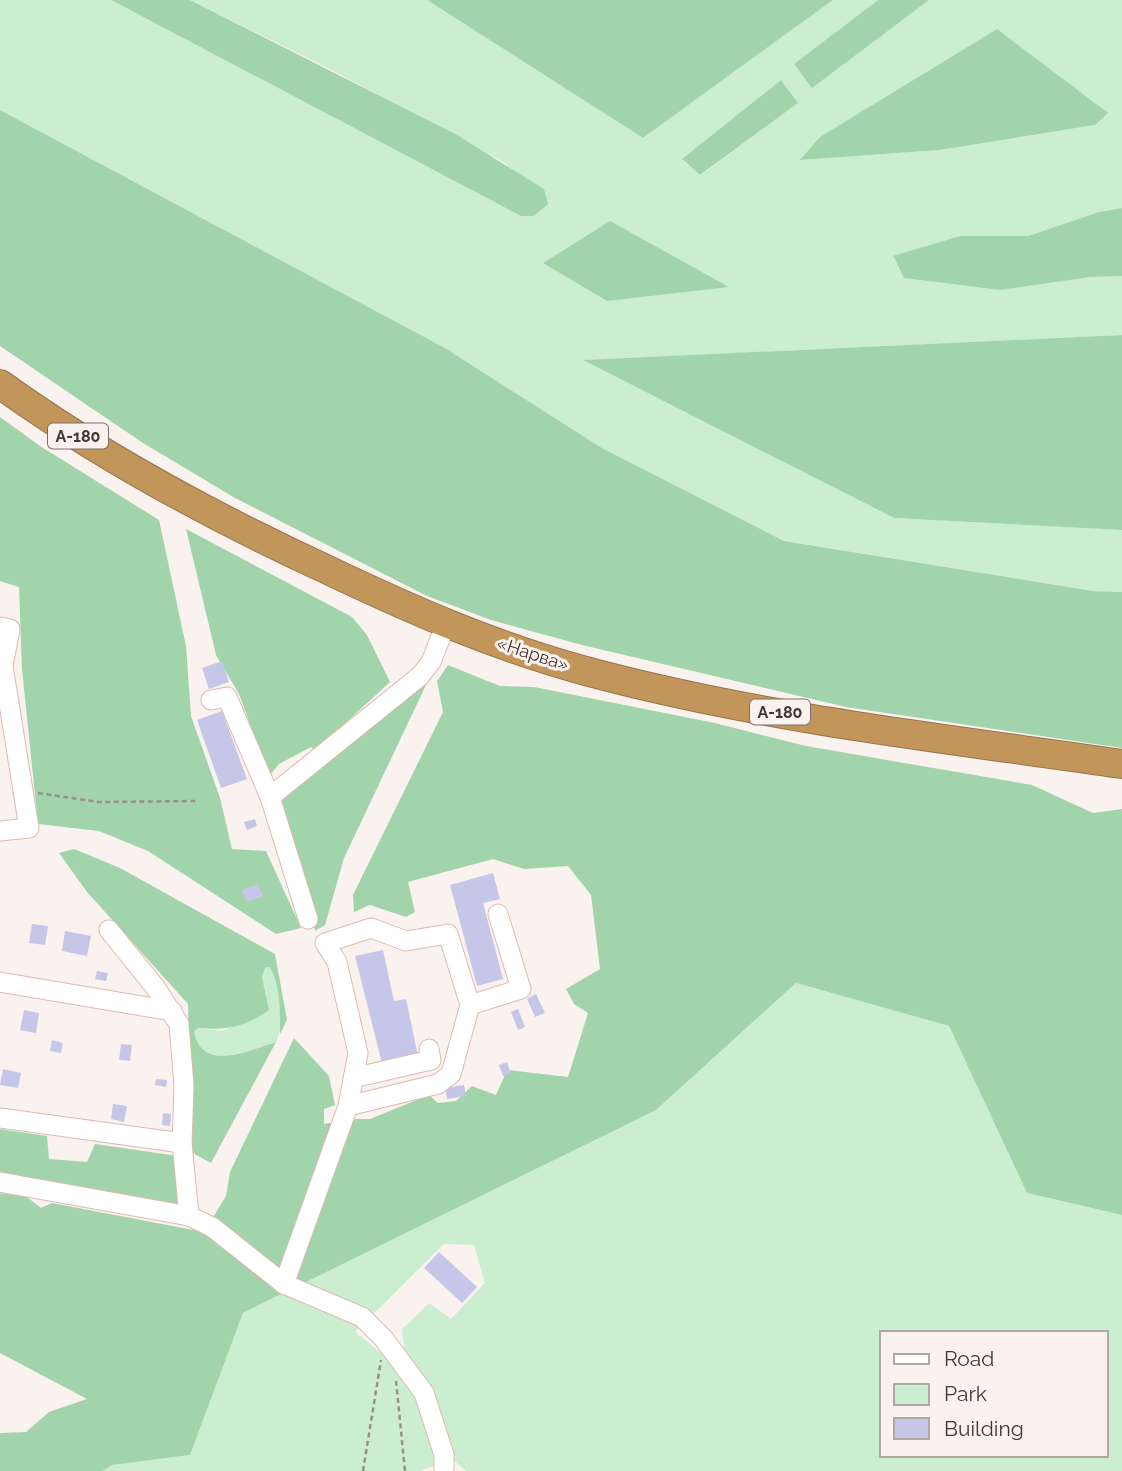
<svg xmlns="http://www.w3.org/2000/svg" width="1122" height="1471" viewBox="0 0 1122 1471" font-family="Raleway,sans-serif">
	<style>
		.green { fill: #cbeed1; fill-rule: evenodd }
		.forest { fill: #a2d4ac }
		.building { fill: #c6c7e8 }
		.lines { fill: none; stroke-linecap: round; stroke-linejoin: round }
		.minor-casing { stroke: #dfbaad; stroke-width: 21 }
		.highway-casing { stroke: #96744c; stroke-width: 30 }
		.path { stroke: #9a8f8b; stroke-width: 2.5; stroke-dasharray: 5 3.5; stroke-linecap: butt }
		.minor { stroke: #fff; stroke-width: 19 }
		.highway { stroke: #c2965a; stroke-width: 28 }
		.labels { text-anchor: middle; stroke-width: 6; stroke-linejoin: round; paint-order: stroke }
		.shield { fill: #faf2ef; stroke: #7b6e6a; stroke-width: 2 }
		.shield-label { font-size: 16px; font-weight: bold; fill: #453631 }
		.street-label { font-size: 18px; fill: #453631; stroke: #faf2ef }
	</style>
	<rect width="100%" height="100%" fill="#faf2ef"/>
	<!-- green -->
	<g class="green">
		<path d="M0,0H111L521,216L507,164L328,68L190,0H427L643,138L833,0H878L794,64L812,87L929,0H1122V208L1099,212L1028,236H960L893,257L904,278L1000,290L1091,277L1122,276V335L585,360L894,518L1122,530V592L1093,591L784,541L602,448L445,348L0,110ZM781,80L798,103L701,175L682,160ZM1107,113L1095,125L940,150L801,160Z"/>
		<path d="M271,967C281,986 286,1023 276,1042C247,1051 202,1073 194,1031L197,1028L222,1031L269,1010L262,977L265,968Z"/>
		<path d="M796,983L949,1026L1027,1193L1122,1215V1471H466L452,1459L420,1471H103L112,1465L190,1455L243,1313L656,1110ZM444,1244L474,1245L485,1283L451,1319L429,1303L402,1329L404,1346L388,1358L355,1332ZM882,1333H1106V1455H882Z"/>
	</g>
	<!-- forest -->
	<g class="forest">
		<polygon points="111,0 190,0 457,135 544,189 548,204 534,216 521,216"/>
		<polygon points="427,0 833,0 643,138"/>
		<polygon points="878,0 929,0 812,88 794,64"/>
		<polygon points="997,29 1108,113 1095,125 940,150 800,160 820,137"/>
		<polygon points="781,80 798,103 700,175 682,159"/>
		<polygon points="0,110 445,348 602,448 784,541 1093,591 1122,592 1122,748 846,707 582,645 491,620 427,596 235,498 143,443 0,346"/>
		<polygon points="1122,208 1122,276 1091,277 1000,290 904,278 893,256 960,236 1028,236 1099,212"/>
		<polygon points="610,221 729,287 607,301 543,263"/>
		<polygon points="1122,335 1122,530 894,518 583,360"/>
		<polygon points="0,417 40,446 159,520 186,646 191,716 220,798 232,849 266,851 301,928 276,934 148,851 99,831 38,824 22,669 19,587 0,581"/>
		<polygon points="186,529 352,617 367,635 390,682 315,751 311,747 279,764 269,776 239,694 216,655"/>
		<polygon points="448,665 500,686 534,687 715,723 806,746 1032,785 1093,813 1122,809 1122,1215 1027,1193 949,1026 796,983 656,1110 243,1313 190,1455 112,1465 103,1471 0,1471 0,1433 26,1432 49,1412 87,1399 0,1353 0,1193 27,1197 41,1208 52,1203 204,1232 226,1196 230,1172 294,1038 329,1076 335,1105 324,1109 324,1124 350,1119 370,1119 429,1095 438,1103 456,1101 472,1086 496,1095 507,1070 568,1077 588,1013 574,1004 566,989 600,969 591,895 568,866 524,869 493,859 408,882 415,912 406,917 370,905 354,912 353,895 443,712 437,681"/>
		<polygon points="426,685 344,858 325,925 315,931 281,801 416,687"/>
		<path d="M74,849L120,868L275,954L287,1020L280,1034C280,1012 281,987 270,967L265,968L262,977L269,1010C247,1026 224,1031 198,1028L194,1031C202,1073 247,1051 276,1042L211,1163L191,1152L188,1004L87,892L59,853Z"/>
		<polygon points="0,1129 47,1136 49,1159 87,1162 95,1144 185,1157 182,1206 0,1173"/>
	</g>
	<!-- building -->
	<g class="building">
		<polygon points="222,661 229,682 209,689 202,668"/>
		<polygon points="222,711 247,779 221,788 197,720"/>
		<polygon points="255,819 257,826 247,830 244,822"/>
		<polygon points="493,873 500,899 483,903 503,979 477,986 450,885"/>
		<polygon points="258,884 263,896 247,902 242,890"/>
		<polygon points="32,924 48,926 45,945 29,943"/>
		<polygon points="65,931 91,936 87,956 62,951"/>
		<polygon points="383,950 394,1001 406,999 418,1056 382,1063 355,956"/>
		<polygon points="97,971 108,973 106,981 95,979"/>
		<polygon points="536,994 545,1013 535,1017 527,999"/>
		<polygon points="518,1009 525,1027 518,1030 511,1012"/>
		<polygon points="24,1010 39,1013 36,1033 20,1030"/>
		<polygon points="52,1040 63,1043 61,1053 50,1051"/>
		<polygon points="121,1044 132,1045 130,1061 119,1060"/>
		<polygon points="507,1062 511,1074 503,1076 499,1065"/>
		<polygon points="3,1069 21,1073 18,1088 0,1085"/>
		<polygon points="156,1079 167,1080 166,1087 155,1085"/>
		<polygon points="464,1085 466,1096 447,1099 445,1088"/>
		<polygon points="113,1104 127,1106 124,1122 111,1119"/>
		<polygon points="163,1113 171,1114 170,1126 162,1125"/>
		<polygon points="439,1252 477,1287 462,1303 424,1268"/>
	</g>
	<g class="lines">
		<defs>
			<g id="minor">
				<polyline points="0,627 10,629 3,666 29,828 0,831"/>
				<polyline points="211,700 227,697 270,797 308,919"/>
				<polyline points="270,797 420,676 431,662 446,624"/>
				<polyline points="109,930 155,987 179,1024 184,1086 182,1143 189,1216"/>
				<polyline points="0,982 172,1011"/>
				<polyline points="470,1005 521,989 498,914"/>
				<polyline points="353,1078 431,1060 429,1049"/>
				<polyline points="348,1106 438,1084 451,1074 470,1005"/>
				<polyline points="0,1118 182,1143"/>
				<polyline points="0,1182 189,1216 212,1227 284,1284 362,1317 384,1339 424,1393 444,1455 444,1468"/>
				<polyline points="284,1284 348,1106 358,1053 337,962 325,943 371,928 406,941 448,934 470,1005"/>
			</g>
			<path id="highway" d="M0,384C103,458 215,518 330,571C412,610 494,646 582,670C758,718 942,738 1122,764"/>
		</defs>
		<!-- minor casing -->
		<use href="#minor" class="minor-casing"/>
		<!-- highway casing -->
		<use href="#highway" class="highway-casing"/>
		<!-- path -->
		<g class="path">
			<polyline points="38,793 98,802 198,801"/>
			<polyline points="396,1381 405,1471"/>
			<polyline points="363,1471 381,1360"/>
		</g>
		<!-- minor -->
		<use href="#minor" class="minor"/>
		<!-- highway -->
		<use href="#highway" class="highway"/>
	</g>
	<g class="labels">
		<!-- shield labels -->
		<g class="shield">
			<rect x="48" y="423.5" width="60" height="25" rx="5"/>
			<rect x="750" y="699.5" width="60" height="25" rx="5"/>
		</g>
		<g class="shield-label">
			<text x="78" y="442">А-180</text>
			<text x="780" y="718">А-180</text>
		</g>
		<!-- street labels -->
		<g class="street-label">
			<text transform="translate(533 654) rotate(18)" y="6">«Нарва»</text>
		</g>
	</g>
	<!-- legend -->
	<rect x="880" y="1331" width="228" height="126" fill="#faf2ef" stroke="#b2a7a3" stroke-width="2"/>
	<rect x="894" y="1354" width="35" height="10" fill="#ffffff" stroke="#b2a7a3" stroke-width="2"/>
	<text x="944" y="1366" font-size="21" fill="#453631">Road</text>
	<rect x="894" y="1384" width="35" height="21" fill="#cbeed1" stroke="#b2a7a3" stroke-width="2"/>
	<text x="944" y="1401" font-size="21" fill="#453631">Park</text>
	<rect x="894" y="1418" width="35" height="21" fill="#c6c7e8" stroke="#b2a7a3" stroke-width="2"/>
	<text x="944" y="1436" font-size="21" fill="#453631">Building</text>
</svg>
